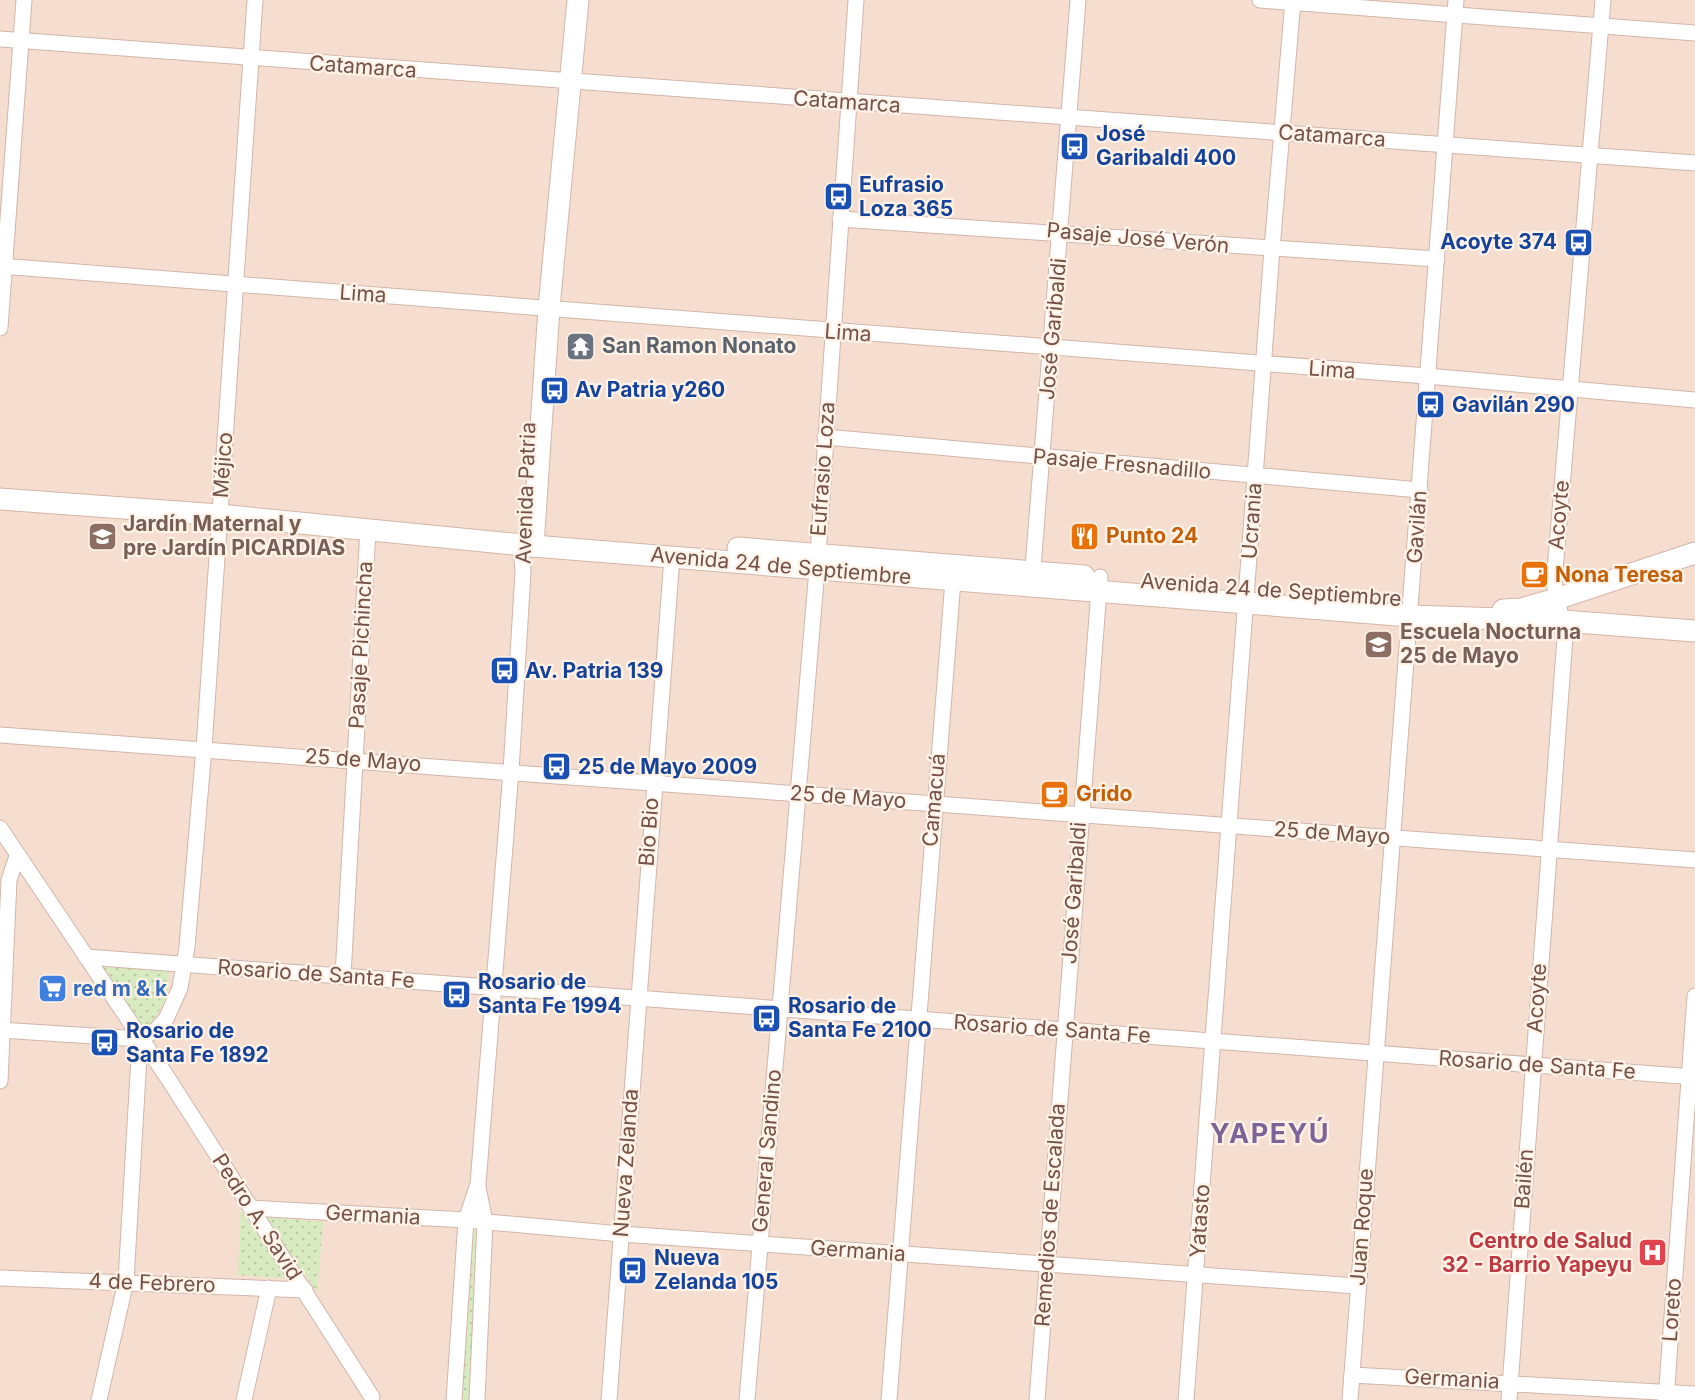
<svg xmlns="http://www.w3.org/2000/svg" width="1695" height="1400" viewBox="0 0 1695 1400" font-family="Inter,sans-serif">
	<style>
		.residential { fill: #f5ded0 }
		.park { fill: url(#park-dots) }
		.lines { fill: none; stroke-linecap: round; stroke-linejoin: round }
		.street-casing { stroke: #d0b6ab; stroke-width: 17 }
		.secondary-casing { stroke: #d3b5a8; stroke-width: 23 }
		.street { stroke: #fff; stroke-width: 15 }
		.secondary { stroke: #fff; stroke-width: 21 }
		.labels { text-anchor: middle; stroke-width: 4.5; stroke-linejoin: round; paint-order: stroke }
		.street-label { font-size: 21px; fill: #755148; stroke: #fff3e8 }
		.transit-label { font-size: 21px; font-weight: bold; fill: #164399; stroke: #fff3e8; text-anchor: start }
		.worship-label { font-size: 21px; font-weight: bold; fill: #5b616d; stroke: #fff3e8; text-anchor: start }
		.education-label { font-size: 21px; font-weight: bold; fill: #785e54; stroke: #fff3e8; text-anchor: start }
		.food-label { font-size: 21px; font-weight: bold; fill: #c56008; stroke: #fff3e8; text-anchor: start }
		.shop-label { font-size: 21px; font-weight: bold; fill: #366cbe; stroke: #fff3e8; text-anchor: start }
		.health-label { font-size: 21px; font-weight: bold; fill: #be3a42; stroke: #fff3e8; text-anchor: end }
		.district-label { font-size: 27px; font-weight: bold; letter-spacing: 1.5px; fill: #7e6398; stroke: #fff3e8 }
	</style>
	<defs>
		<pattern id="park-dots" width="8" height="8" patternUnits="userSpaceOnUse" patternTransform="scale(1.5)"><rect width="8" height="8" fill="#d8eac0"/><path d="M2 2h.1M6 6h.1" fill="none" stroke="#bdcaa6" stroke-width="1.8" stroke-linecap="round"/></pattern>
	</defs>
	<rect width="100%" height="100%" fill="#fdeee1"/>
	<!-- residential -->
	<rect class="residential" x="0" y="0" width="1695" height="1400"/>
	<!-- park -->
	<g class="park">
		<path d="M103,967L168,970C172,995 161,1011 145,1030Z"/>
		<polygon points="240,1211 292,1279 238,1275"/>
		<polygon points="265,1217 323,1222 317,1292"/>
		<polygon points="467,1224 477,1225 471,1400 460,1400"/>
	</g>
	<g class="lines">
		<defs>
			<g id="street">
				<polyline points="1260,0 1695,33"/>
				<polyline points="0,39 1695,163"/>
				<polyline points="840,219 1437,259"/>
				<polyline points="0,266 1427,376 1695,400"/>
				<polyline points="0,328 24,0"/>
				<polyline points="825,437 1420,490"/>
				<polyline points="1032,580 1078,0"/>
				<polyline points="0,735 1695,860"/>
				<polyline points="0,828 169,1080 372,1397"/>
				<polyline points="86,957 1695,1077"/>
				<polyline points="343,976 368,529"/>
				<polyline points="0,1030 140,1039"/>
				<polyline points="140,1039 156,1030 166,1019 180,988 187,947 204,748 255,0"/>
				<polyline points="0,1081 9,880 17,856"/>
				<polyline points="251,1208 466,1220 621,1234 1357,1286"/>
				<polyline points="0,1278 305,1290"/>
				<polyline points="1352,1375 1695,1394"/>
				<polyline points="99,1400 126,1281 140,1039"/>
				<polyline points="244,1400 269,1288"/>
				<polyline points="454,1400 466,1220 478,1184 511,771 523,572 521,545"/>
				<polyline points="477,1400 485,1222 478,1187"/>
				<polyline points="609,1400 672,557"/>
				<polyline points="747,1400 817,569 856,0"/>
				<polyline points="889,1400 953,580"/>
				<polyline points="1037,1400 1100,577"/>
				<polyline points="1186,1400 1272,249 1293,0"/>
				<polyline points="1350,1400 1456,0"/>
				<polyline points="1509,1400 1565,637 1554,582 1603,0"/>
				<polyline points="1666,1400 1695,996"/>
			</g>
			<g id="secondary">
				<polyline points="0,499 219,515 533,546 1031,586 1410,616 1563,621 1695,631"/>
				<polyline points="533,546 549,308 578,0"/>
				<polyline points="738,548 1084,576"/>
				<polyline points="1503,610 1521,609 1556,599 1695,553"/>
			</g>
		</defs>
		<!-- street casing -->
		<use href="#street" class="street-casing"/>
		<!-- secondary casing -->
		<use href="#secondary" class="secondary-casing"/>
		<!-- street -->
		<use href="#street" class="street"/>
		<!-- secondary -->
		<use href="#secondary" class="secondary"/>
	</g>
	<!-- icons -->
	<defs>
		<symbol id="bus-square" viewBox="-11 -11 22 22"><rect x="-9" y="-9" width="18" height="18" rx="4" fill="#1a4fb4" stroke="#fff3e8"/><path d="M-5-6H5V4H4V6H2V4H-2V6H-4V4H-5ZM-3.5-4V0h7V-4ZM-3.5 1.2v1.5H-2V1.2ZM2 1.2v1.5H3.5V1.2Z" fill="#fff"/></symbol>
		<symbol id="temple-square" viewBox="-11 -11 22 22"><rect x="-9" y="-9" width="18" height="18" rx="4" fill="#6b7280" stroke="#fff3e8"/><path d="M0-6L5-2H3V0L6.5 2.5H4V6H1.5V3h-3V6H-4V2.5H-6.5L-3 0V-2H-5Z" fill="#fff"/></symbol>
		<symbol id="school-square" viewBox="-11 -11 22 22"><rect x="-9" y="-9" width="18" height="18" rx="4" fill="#8d6e63" stroke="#fff3e8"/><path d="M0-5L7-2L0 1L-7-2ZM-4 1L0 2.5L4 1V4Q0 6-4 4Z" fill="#fff"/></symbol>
		<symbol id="restaurant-square" viewBox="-11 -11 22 22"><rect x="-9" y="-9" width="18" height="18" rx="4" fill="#e8710a" stroke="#fff3e8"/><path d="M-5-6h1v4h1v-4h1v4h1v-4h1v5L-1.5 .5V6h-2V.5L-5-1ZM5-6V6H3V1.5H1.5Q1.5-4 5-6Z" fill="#fff"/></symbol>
		<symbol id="cafe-square" viewBox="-11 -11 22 22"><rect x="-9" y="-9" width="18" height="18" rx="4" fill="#e8710a" stroke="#fff3e8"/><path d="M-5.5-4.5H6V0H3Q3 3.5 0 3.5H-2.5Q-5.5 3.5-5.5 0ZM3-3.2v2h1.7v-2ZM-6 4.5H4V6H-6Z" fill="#fff"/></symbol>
		<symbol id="supermarket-square" viewBox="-11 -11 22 22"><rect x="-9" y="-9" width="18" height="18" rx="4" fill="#3f7fe0" stroke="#fff3e8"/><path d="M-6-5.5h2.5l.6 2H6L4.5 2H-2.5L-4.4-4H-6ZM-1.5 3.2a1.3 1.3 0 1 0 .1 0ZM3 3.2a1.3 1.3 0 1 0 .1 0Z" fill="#fff"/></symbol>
		<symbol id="hospital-square" viewBox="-11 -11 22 22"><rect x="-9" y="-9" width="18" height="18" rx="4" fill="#e0444e" stroke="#fff3e8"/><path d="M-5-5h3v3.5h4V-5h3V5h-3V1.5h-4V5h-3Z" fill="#fff"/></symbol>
	</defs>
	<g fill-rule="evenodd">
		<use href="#bus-square" x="1058" y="130" width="33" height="33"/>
		<use href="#bus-square" x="822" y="180" width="33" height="33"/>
		<use href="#bus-square" x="1562" y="226" width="33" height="33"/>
		<use href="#temple-square" x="564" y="330" width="33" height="33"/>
		<use href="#bus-square" x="538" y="374" width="33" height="33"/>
		<use href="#bus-square" x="1414" y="388" width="33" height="33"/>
		<use href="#school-square" x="86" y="520" width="33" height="33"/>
		<use href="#restaurant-square" x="1068" y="520" width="33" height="33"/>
		<use href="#cafe-square" x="1518" y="558" width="33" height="33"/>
		<use href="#school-square" x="1362" y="628" width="33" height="33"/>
		<use href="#bus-square" x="488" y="654" width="33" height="33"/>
		<use href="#bus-square" x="540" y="750" width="33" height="33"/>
		<use href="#cafe-square" x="1038" y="778" width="33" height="33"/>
		<use href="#supermarket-square" x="36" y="972" width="33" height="33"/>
		<use href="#bus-square" x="440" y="978" width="33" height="33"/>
		<use href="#bus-square" x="750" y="1002" width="33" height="33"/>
		<use href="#bus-square" x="88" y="1026" width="33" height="33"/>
		<use href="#hospital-square" x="1636" y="1236" width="33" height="33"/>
		<use href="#bus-square" x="616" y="1254" width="33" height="33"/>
	</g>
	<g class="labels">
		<!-- street labels -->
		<g class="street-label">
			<text transform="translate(363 67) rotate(4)" y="7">Catamarca</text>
			<text transform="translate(847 102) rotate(4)" y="7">Catamarca</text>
			<text transform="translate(1332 136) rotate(4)" y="7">Catamarca</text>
			<text transform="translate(1138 238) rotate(5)" y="7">Pasaje José Verón</text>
			<text transform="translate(363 294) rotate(4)" y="7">Lima</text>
			<text transform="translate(1053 329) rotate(-85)" y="7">José Garibaldi</text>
			<text transform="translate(848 333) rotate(4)" y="7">Lima</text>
			<text transform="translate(1332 370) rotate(4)" y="7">Lima</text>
			<text transform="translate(1122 464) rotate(5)" y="7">Pasaje Fresnadillo</text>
			<text transform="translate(223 465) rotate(-86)" y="7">Méjico</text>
			<text transform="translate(823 469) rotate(-86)" y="7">Eufrasio Loza</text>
			<text transform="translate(526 493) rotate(-88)" y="7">Avenida Patria</text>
			<text transform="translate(1559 515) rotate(-85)" y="7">Acoyte</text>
			<text transform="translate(1252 521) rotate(-86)" y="7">Ucrania</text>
			<text transform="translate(1417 527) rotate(-86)" y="7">Gavilán</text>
			<text transform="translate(781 566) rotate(5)" y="7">Avenida 24 de Septiembre</text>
			<text transform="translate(1271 590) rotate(4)" y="7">Avenida 24 de Septiembre</text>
			<text transform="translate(361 645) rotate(-87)" y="7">Pasaje Pichincha</text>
			<text transform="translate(363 760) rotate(4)" y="7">25 de Mayo</text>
			<text transform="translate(848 797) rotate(4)" y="7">25 de Mayo</text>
			<text transform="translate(934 800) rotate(-85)" y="7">Camacuá</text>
			<text transform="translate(649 832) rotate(-86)" y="7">Bio Bio</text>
			<text transform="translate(1332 833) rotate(4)" y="7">25 de Mayo</text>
			<text transform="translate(1074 893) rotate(-86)" y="7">José Garibaldi</text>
			<text transform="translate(316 974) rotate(4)" y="7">Rosario de Santa Fe</text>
			<text transform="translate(1537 998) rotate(-86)" y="7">Acoyte</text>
			<text transform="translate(1052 1029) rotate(4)" y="7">Rosario de Santa Fe</text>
			<text transform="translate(1537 1065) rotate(4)" y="7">Rosario de Santa Fe</text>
			<text transform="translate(767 1151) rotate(-85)" y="7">General Sandino</text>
			<text transform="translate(626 1163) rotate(-86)" y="7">Nueva Zelanda</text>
			<text transform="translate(1524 1179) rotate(-86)" y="7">Bailén</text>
			<text transform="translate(373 1215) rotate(3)" y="7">Germania</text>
			<text transform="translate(1050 1215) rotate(-86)" y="7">Remedios de Escalada</text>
			<text transform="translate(257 1217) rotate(57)" y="7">Pedro A. Savid</text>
			<text transform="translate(1200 1221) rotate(-86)" y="7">Yatasto</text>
			<text transform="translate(1362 1227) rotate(-86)" y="7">Juan Roque</text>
			<text transform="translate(858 1251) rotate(4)" y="7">Germania</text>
			<text transform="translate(152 1283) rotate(2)" y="7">4 de Febrero</text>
			<text transform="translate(1672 1310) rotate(-86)" y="7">Loreto</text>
			<text transform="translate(1452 1379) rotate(3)" y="7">Germania</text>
		</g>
		<!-- transit labels -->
		<g class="transit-label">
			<text x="1096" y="141">José<tspan x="1096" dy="24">Garibaldi 400</tspan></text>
			<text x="859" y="192">Eufrasio<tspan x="859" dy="24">Loza 365</tspan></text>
			<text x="1557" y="249" text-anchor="end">Acoyte 374</text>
			<text x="575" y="397">Av Patria y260</text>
			<text x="1452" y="412">Gavilán 290</text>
			<text x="525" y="678">Av. Patria 139</text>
			<text x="578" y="774">25 de Mayo 2009</text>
			<text x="478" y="989">Rosario de<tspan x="478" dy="24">Santa Fe 1994</tspan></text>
			<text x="788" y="1013">Rosario de<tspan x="788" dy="24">Santa Fe 2100</tspan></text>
			<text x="126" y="1038">Rosario de<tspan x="126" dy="24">Santa Fe 1892</tspan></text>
			<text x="654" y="1265">Nueva<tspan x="654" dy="24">Zelanda 105</tspan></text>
		</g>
		<!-- worship labels -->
		<g class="worship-label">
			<text x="602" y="353">San Ramon Nonato</text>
		</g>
		<!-- education labels -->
		<g class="education-label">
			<text x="123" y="531">Jardín Maternal y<tspan x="123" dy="24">pre Jardín PICARDIAS</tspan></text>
			<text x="1400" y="639">Escuela Nocturna<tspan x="1400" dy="24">25 de Mayo</tspan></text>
		</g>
		<!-- food labels -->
		<g class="food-label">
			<text x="1106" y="543">Punto 24</text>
			<text x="1555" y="582">Nona Teresa</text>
			<text x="1076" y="801">Grido</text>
		</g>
		<!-- shop labels -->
		<g class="shop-label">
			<text x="73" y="996">red m &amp; k</text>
		</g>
		<!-- health labels -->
		<g class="health-label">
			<text x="1632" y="1248">Centro de Salud<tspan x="1632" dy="24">32 - Barrio Yapeyu</tspan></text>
		</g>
		<!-- district labels -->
		<g class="district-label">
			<text x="1270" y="1143">YAPEYÚ</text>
		</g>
	</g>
</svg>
